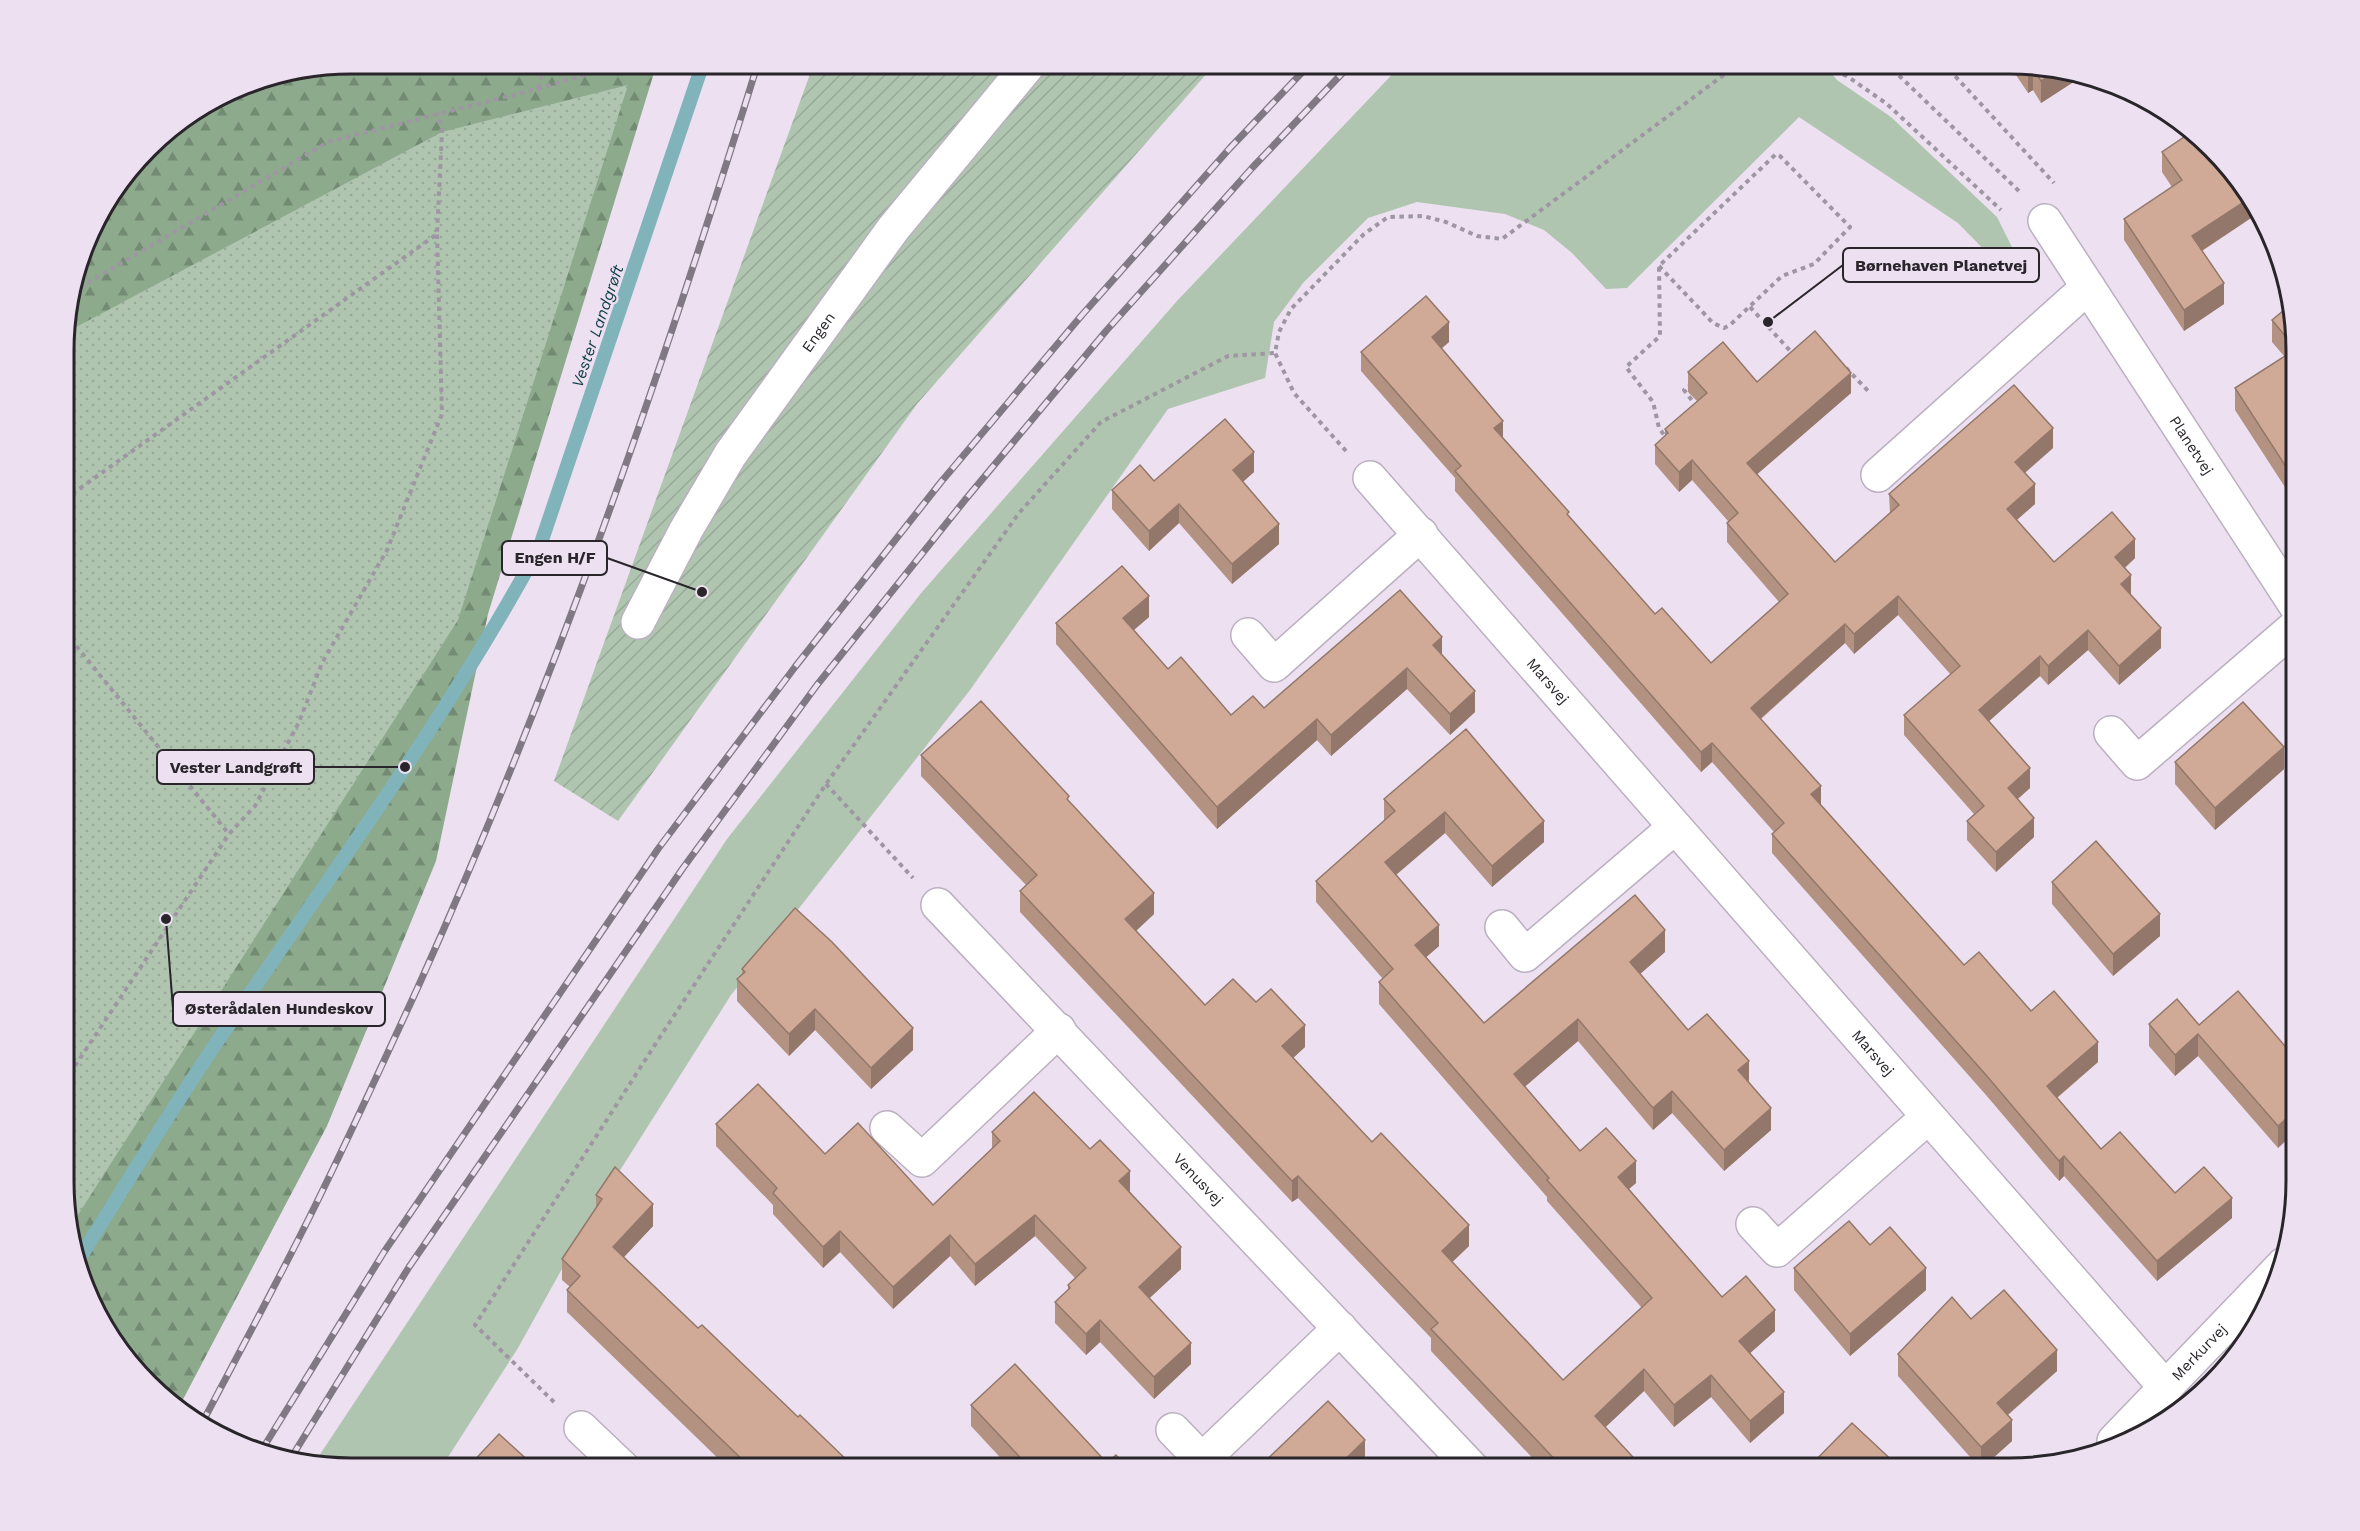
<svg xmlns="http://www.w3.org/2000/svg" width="2360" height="1531" viewBox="0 0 2360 1531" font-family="'Work Sans',sans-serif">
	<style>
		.grass { fill: #b0c5b0 }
		.forest { fill: url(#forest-firs) }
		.park { fill: url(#park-dots) }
		.garden { fill: url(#garden-furrows) }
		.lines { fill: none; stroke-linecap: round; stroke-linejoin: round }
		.stream { stroke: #81b3bb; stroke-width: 14 }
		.street-casing { stroke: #bbb0c1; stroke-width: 36 }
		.path { stroke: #9f96a3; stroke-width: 4; stroke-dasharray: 4.5 4.5; stroke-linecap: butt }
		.street { stroke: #fff; stroke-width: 33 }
		.rail-casing { stroke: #807984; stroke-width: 7 }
		.rail { stroke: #ece0f1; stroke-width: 4.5; stroke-dasharray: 14; stroke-linecap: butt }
		.wall { fill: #b49282 }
		.shaded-wall { fill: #92776a }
		.building { fill: #d1aa97; stroke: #92776a; stroke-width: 1.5 }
		.labels { text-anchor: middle; stroke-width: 4.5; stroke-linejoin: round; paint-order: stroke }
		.street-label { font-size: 15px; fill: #29252b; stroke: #ece0f1 }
		.water-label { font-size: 16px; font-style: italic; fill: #0c3b42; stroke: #ece0f1 }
		.rim { fill: none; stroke: #29252b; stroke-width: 3 }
		.leader { fill: none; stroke: #29252b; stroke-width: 2 }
		.callout-dot { fill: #29252b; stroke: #ece0f1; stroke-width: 2 }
		.callout { fill: #ece0f1; stroke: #29252b; stroke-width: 2 }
		.callout-label { font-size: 16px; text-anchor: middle; font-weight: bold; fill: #29252b }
	</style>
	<defs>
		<pattern id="forest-firs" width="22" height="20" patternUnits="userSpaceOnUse" patternTransform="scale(1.5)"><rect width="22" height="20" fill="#8daa8d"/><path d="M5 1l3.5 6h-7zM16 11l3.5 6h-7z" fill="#738a73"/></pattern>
		<pattern id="park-dots" width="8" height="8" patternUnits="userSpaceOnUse" patternTransform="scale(1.5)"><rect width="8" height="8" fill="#b0c5b0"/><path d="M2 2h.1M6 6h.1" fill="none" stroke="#97a998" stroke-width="1.8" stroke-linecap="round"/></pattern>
		<pattern id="garden-furrows" width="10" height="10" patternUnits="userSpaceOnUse" patternTransform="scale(1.5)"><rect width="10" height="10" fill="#b0c5b0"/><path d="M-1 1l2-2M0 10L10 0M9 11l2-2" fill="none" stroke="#97a998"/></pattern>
	</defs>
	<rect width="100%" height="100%" fill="#ece0f1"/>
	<!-- grass -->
	<polygon class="grass" points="1403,63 1823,63 1837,80 1891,117 1997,217 2016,255 1993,259 1958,223 1799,117 1627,288 1606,289 1572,253 1544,230 1505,214 1417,202 1368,218 1303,283 1274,322 1265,378 1168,409 970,690 731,995 593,1213 518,1348 441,1468 350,1468 315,1462 727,839 922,592 1177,301"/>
	<!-- forest -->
	<polygon class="forest" points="350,63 657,63 488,614 436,861 327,1126 179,1407 102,1325 65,1218 65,1103 263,803 65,580 65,313 93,223 161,135 241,85"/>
	<!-- park -->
	<polygon class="park" points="628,85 458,620 69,1229 65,1218 65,333 442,132"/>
	<!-- garden -->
	<polygon class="garden" points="814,63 1216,63 917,404 618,821 554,781"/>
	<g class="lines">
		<!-- stream -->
		<path class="stream" d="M79,1259C127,1183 173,1106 223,1033C332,873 448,716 540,546L703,63"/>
		<defs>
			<g id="street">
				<path id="s1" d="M2045,221L2296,606"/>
				<polyline points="1878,475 2088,287"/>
				<path id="s2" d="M1370,478L2166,1388"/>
				<path id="s3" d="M638,622L686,530L730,455L893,229L1030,63"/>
				<polyline points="1248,635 1274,665 1421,534"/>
				<polyline points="2111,733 2137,763 2296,626"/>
				<path id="s4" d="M938,905L1472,1468"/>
				<polyline points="1502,927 1525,955 1675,827"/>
				<polyline points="887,1128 922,1160 1059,1030"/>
				<polyline points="1753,1224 1777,1250 1928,1117"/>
				<polyline points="581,1428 623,1468"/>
				<polyline points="1173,1430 1202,1460 1340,1328"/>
				<path id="s5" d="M2114,1441L2284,1264"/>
			</g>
		</defs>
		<!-- street casing -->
		<use href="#street" class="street-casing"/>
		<!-- path -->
		<g class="path">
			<polyline points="1809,63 1847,76 1887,104 2001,210"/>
			<polyline points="1886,63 2021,193"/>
			<polyline points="1943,63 2054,183"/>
			<polyline points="538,88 545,63"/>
			<polyline points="1659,266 1713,323 1724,328 1730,325 1782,276 1814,264 1850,227 1780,156 1776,154 1659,266 1660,336 1626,367 1653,402 1659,428 1667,439"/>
			<polyline points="72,292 328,142 537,89 598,71 616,63"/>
			<polyline points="1750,307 1794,355"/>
			<polyline points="1846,368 1870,393"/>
			<polyline points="1692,384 1684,390 1697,407"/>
			<polyline points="1346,451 1294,393 1275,353 1279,332 1291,309 1364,234 1388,217 1423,216 1446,222 1477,236 1502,239 1740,63"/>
			<polyline points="65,499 437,234 442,132 438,113"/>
			<polyline points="65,632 229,834"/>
			<polyline points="826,784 913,878"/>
			<polyline points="65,1081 229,834 255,806 299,722 322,663 387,550 442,414 437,234"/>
			<polyline points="554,1402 475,1325 660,1037 826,784 1019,513 1101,422 1228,356 1275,353"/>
		</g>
		<!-- street -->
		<use href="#street" class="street"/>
		<defs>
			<g id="rail">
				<path d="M201,1425C239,1353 278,1281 314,1208C350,1135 384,1061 418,987C553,688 661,376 758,63"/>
				<polyline points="260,1453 384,1252 658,849 795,667 941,482 1082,315 1230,148 1311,63"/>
				<polyline points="291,1458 409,1267 683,868 817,685 965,500 1106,331 1252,168 1352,63"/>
			</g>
		</defs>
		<!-- rail casing -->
		<use href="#rail" class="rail-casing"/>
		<!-- rail -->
		<use href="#rail" class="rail"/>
	</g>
	<!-- wall -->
	<g class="wall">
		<polygon points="2008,63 2075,74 2075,81 2041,103 2033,90 2028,93"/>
		<polygon points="2162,152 2259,207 2260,212 2202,251 2224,304 2184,331 2124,240 2124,219 2172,187 2162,172"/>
		<polygon points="2272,320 2296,332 2296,495 2292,498 2235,410 2235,388 2284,356 2272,342"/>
		<polygon points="1449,342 1441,348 1503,438 1569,517 1655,614 1711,663 1779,602 1727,542 1727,523 1728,521 1692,480 1679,492 1655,464 1655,445 1665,436 1665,429 1697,401 1688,392 1688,372 1851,393 1757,474 1835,562 1890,514 1889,494 2053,448 2025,473 2035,504 2017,520 2054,562 2135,558 2125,568 2131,595 2161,648 2119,685 2088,650 2048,685 2040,676 1989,721 2030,788 2018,799 2034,837 1996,872 1967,840 1967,821 1974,814 1904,735 1904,715 1951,675 1898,615 1854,654 1845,643 1761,719 1821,805 1964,965 2031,1011 2098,1062 2057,1098 2101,1149 2175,1193 2232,1218 2157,1281 2064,1176 2059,1181 1986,1095 1772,853 1772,834 1774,832 1712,762 1701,772 1455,491 1455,478 1361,371 1361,352"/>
		<polygon points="1254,472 1243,482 1279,544 1232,584 1179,523 1149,551 1112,509 1112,490 1154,481"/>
		<polygon points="1149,617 1134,630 1168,669 1231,715 1264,708 1442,655 1475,712 1450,735 1407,689 1331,756 1317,740 1217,829 1056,644 1056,623"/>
		<polygon points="1466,729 1544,842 1492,887 1445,833 1396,875 1439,946 1426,957 1484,1023 1665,952 1640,974 1688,1030 1749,1082 1771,1130 1724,1171 1672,1113 1653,1130 1578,1041 1525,1086 1580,1151 1636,1183 1629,1189 1722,1297 1775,1331 1750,1353 1784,1413 1750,1443 1711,1397 1674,1427 1644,1391 1605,1427 1643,1468 1542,1468 1431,1351 1431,1338 1298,1198 1292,1202 1020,912 1020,891 1026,885 921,776 921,755 1069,801 1154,914 1136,931 1205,1005 1256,1002 1305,1047 1293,1058 1469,1246 1452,1262 1563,1380 1642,1308 1547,1201 1547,1197 1379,1004 1379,982 1383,979 1316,902 1316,881 1384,821 1384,799"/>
		<polygon points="2175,762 2284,769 2215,830 2175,784"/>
		<polygon points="2052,882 2160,936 2113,976 2052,904"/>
		<polygon points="2296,920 2296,951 2292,946 2292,924"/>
		<polygon points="742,969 913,1050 871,1089 815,1030 789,1056 737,1001 737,979 742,974"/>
		<polygon points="2149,1024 2199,1025 2296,1059 2278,1148 2198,1056 2175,1076 2149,1046"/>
		<polygon points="716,1124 825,1154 933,1205 992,1149 992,1132 1130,1192 1181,1269 1149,1298 1191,1364 1154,1399 1100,1342 1086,1355 1055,1323 1055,1302 1068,1290 1068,1285 1075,1278 1035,1236 975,1286 950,1256 893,1309 840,1252 823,1268 773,1214 773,1205 716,1146"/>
		<polygon points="596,1195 653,1226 623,1257 698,1328 855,1468 728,1468 567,1312 567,1290 570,1287 562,1280 562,1259 596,1207"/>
		<polygon points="1870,1245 1926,1290 1850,1356 1794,1290 1794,1268"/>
		<polygon points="1971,1319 2057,1371 2008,1415 2012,1441 1983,1467 1979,1467 1898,1376 1898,1354"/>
		<polygon points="971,1405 1107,1463 1128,1468 1010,1468 971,1426"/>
	</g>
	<!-- shaded-wall -->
	<g class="shaded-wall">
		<polygon points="2033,68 2033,90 2028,93 2028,71"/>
		<polygon points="2057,71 2075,74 2075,81 2041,103 2041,81"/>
		<polygon points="2250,198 2259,207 2260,212 2192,257 2192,236"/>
		<polygon points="2224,283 2224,304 2184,331 2184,310"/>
		<polygon points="1449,322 1449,342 1432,357 1432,337"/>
		<polygon points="1851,373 1851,393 1747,483 1747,463"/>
		<polygon points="2296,410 2296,432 2292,413"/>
		<polygon points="1503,421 1503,440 1494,428"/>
		<polygon points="2053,428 2053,448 2015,481 2015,462"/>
		<polygon points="1254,452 1254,472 1233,490 1233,470"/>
		<polygon points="1692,460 1692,480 1679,492 1679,472"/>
		<polygon points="2296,474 2296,495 2292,498 2292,476"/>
		<polygon points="2035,484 2035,504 2007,528 2007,509"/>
		<polygon points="1179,504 1179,523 1149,551 1149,531"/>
		<polygon points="1279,524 1279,544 1232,584 1232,564"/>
		<polygon points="2135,539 2135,558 2115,576 2115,557"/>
		<polygon points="2131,575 2131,595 2121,584"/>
		<polygon points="1149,596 1149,617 1123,639 1123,618"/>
		<polygon points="1898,596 1898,615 1854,654 1854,634"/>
		<polygon points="1845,624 1845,643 1751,727 1751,708"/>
		<polygon points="2161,628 2161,648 2119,685 2119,666"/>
		<polygon points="2088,630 2088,650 2048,685 2048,666"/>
		<polygon points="1442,637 1442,658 1433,645"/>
		<polygon points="2040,656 2040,676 1979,730 1979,710"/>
		<polygon points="1407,668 1407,689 1331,756 1331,735"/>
		<polygon points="1475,691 1475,712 1450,735 1450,714"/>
		<polygon points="1317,719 1317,740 1217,829 1217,807"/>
		<polygon points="1712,743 1712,762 1701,772 1701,752"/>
		<polygon points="2284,747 2284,769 2215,830 2215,808"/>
		<polygon points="2030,768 2030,788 2008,807 2008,788"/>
		<polygon points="1821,786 1821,805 1811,794"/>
		<polygon points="1445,812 1445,833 1385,884 1385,862"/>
		<polygon points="2034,818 2034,837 1996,872 1996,852"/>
		<polygon points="1544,821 1544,842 1492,887 1492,866"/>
		<polygon points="1154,893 1154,914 1125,941 1125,919"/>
		<polygon points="2160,914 2160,936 2113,976 2113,954"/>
		<polygon points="1439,925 1439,946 1415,967 1415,945"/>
		<polygon points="1665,930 1665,952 1630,983 1630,962"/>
		<polygon points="815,1009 815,1030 789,1056 789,1034"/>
		<polygon points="1578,1019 1578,1041 1514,1096 1514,1074"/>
		<polygon points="1305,1025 1305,1047 1282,1068 1282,1046"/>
		<polygon points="913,1028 913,1050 871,1089 871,1068"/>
		<polygon points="2198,1034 2198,1056 2175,1076 2175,1055"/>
		<polygon points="2098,1042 2098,1062 2047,1106 2047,1086"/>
		<polygon points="1749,1061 1749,1082 1738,1070"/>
		<polygon points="1672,1091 1672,1113 1653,1130 1653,1108"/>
		<polygon points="1771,1108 1771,1130 1724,1171 1724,1150"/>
		<polygon points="2296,1110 2296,1132 2278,1148 2278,1126"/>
		<polygon points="2064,1156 2064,1176 2059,1181 2059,1161"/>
		<polygon points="1636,1161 1636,1183 1618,1198 1618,1177"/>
		<polygon points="1130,1171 1130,1192 1119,1181"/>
		<polygon points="1298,1176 1298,1198 1292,1202 1292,1181"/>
		<polygon points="2232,1198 2232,1218 2157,1281 2157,1261"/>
		<polygon points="653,1204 653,1226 613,1269 613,1247"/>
		<polygon points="1035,1215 1035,1236 975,1286 975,1264"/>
		<polygon points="1469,1225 1469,1246 1442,1272 1442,1251"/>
		<polygon points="840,1231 840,1252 823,1268 823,1247"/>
		<polygon points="950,1235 950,1256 893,1309 893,1287"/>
		<polygon points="1181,1247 1181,1269 1139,1308 1139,1287"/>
		<polygon points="1926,1268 1926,1290 1850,1356 1850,1334"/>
		<polygon points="1775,1310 1775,1331 1739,1363 1739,1341"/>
		<polygon points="1100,1320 1100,1342 1086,1355 1086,1334"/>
		<polygon points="1191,1343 1191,1364 1154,1399 1154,1377"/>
		<polygon points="2057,1350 2057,1371 1997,1424 1997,1403"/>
		<polygon points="1644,1369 1644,1391 1595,1437 1595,1416"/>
		<polygon points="1711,1375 1711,1397 1674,1427 1674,1405"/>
		<polygon points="1784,1392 1784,1413 1750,1443 1750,1421"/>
		<polygon points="2012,1420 2012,1441 1983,1467 1981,1467 1981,1447"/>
		<polygon points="1365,1440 1365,1462 1359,1468 1336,1468"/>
	</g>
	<!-- building -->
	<g class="building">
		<polygon points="2024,65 2057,71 2041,81 2033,68 2028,71"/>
		<polygon points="2190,133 2250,198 2192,236 2224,283 2184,310 2124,219 2182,180 2162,152"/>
		<polygon points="1426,296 1449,322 1432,337 1503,421 1494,428 1569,512 1567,514 1655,614 1662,608 1711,663 1788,594 1727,523 1738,513 1692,460 1679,472 1655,445 1668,433 1665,429 1707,393 1688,372 1723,342 1757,382 1815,331 1851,373 1747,463 1835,562 1899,505 1889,494 2014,385 2053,428 2015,462 2035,484 2007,509 2054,562 2112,512 2135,539 2115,557 2131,575 2121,584 2161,628 2119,666 2088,630 2048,666 2040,656 1979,710 2030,768 2008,788 2034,818 1996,852 1967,821 1984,806 1904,715 1960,666 1898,596 1854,634 1845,624 1751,708 1821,786 1811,794 1964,965 1979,952 2031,1011 2054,991 2098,1042 2047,1086 2101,1149 2120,1132 2175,1193 2204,1167 2232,1198 2157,1261 2064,1156 2059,1161 1986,1075 1772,834 1784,823 1712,743 1701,752 1455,471 1461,466 1361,352"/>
		<polygon points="2289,306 2296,332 2296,410 2292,413 2296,420 2296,474 2292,476 2235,388 2296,349 2272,320"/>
		<polygon points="1225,419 1254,452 1233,470 1279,524 1232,564 1179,504 1149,531 1112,490 1140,465 1154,481"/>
		<polygon points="1122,566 1149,596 1123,618 1168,669 1181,657 1231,715 1253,696 1264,708 1400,590 1442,637 1433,645 1475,691 1450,714 1407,668 1331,735 1317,719 1217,807 1056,623"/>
		<polygon points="981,701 1069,796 1067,799 1154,893 1125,919 1205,1005 1233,979 1256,1002 1271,989 1305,1025 1282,1046 1372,1142 1381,1133 1469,1225 1442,1251 1563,1380 1652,1298 1547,1180 1549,1178 1379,982 1393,969 1316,881 1395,811 1384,799 1466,729 1544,821 1492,866 1445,812 1385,862 1439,925 1415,945 1484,1023 1635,895 1665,930 1630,962 1688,1030 1707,1014 1749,1061 1738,1070 1771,1108 1724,1150 1672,1091 1653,1108 1578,1019 1514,1074 1580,1151 1606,1128 1636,1161 1618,1177 1722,1297 1746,1276 1775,1310 1739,1341 1784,1392 1750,1421 1711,1375 1674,1405 1644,1369 1595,1416 1643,1468 1563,1468 1431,1329 1438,1323 1298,1176 1292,1181 1020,891 1037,875 921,755"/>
		<polygon points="2243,702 2284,747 2215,808 2175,762"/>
		<polygon points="2096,841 2160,914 2113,954 2052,882"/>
		<polygon points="795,908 832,942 913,1028 871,1068 815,1009 789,1034 737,979 745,972 742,969"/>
		<polygon points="2296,920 2296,929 2292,924"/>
		<polygon points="2238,991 2296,1059 2296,1110 2278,1126 2198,1034 2175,1055 2149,1024 2177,999 2199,1025"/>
		<polygon points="758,1084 825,1154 858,1123 933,1205 1000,1141 992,1132 1034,1092 1090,1149 1100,1140 1130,1171 1119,1181 1181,1247 1139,1287 1191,1343 1154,1377 1100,1320 1086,1334 1055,1302 1070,1288 1068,1285 1086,1268 1035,1215 975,1264 950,1235 893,1287 840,1231 823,1247 773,1193 777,1188 716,1124"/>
		<polygon points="615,1167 653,1204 613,1247 698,1328 702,1325 798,1417 800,1415 855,1468 751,1468 567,1290 580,1276 562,1259 602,1199 596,1195"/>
		<polygon points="1849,1221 1870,1245 1890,1227 1926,1268 1850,1334 1794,1268"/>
		<polygon points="2004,1290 2057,1350 1997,1403 2012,1420 1981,1447 1898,1354 1952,1297 1971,1319"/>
		<polygon points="1015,1364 1107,1463 1116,1455 1128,1468 1030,1468 971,1405"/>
		<polygon points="1328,1401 1365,1440 1336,1468 1258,1468"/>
		<polygon points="1852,1423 1899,1467 1809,1467"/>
		<polygon points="499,1434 532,1464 528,1468 467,1468"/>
	</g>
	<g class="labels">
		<!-- street labels -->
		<g class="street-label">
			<text dy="5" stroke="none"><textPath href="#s3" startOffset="342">Engen</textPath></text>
			<text dy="5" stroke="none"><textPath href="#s1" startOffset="268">Planetvej</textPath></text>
			<text dy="5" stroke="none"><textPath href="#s2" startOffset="270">Marsvej</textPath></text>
			<text dy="5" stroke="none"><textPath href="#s2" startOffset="764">Marsvej</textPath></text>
			<text dy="5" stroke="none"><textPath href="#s4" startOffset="378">Venusvej</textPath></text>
			<text dy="5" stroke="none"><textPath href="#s5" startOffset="123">Merkurvej</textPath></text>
		</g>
		<!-- water labels -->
		<g class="water-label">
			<text transform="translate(597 326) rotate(-71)" y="6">Vester Landgrøft</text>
		</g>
	</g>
	<!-- crop -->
	<path d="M0 0H2360V1531H0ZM351 74H2009A277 277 0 0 1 2286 351V1181A277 277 0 0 1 2009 1458H351A277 277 0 0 1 74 1181V351A277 277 0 0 1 351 74Z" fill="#ece0f1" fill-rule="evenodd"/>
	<path class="rim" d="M351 74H2009A277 277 0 0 1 2286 351V1181A277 277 0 0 1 2009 1458H351A277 277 0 0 1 74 1181V351A277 277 0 0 1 351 74Z"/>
	<!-- callouts -->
	<path class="leader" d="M1768 322L1843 265M702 592L607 558M405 767L314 767M166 919L173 1009"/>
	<g class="callout-dot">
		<circle cx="1768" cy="322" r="6"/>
		<circle cx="702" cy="592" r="6"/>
		<circle cx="405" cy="767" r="6"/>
		<circle cx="166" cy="919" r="6"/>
	</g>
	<g class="callout">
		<rect x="1843" y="248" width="196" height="34" rx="6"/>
		<rect x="502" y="541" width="105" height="34" rx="6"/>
		<rect x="157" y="750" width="157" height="34" rx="6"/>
		<rect x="173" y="992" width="212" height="34" rx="6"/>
	</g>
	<g class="callout-label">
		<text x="1941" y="271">Børnehaven Planetvej</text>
		<text x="555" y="563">Engen H/F</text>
		<text x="236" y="773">Vester Landgrøft</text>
		<text x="279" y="1014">Østerådalen Hundeskov</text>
	</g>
</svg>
